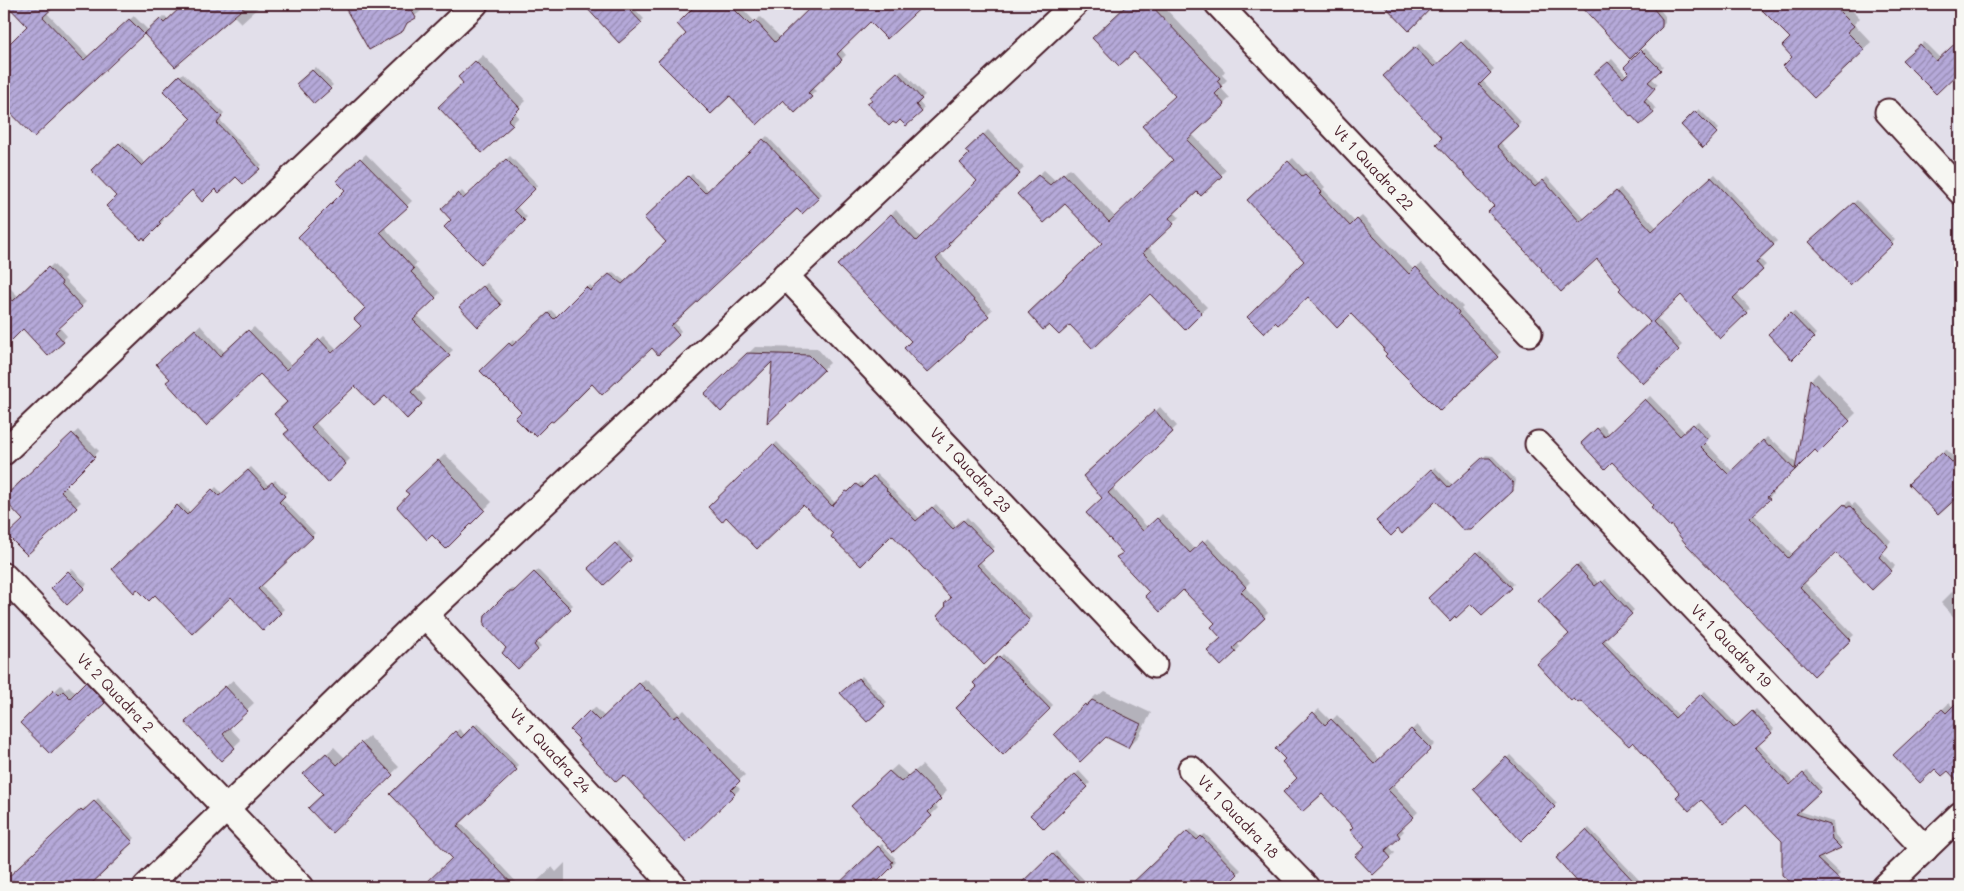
<svg xmlns="http://www.w3.org/2000/svg" width="1964" height="891" viewBox="0 0 1964 891" font-family="Mali,sans-serif">
	<style>
		.shadow { fill: #0003 }
		.building { fill: url(#building-hatch); stroke: #4a1f2b }
		.lines { fill: none; stroke-linecap: round; stroke-linejoin: round }
		.street-casing { stroke: #4a1f2b; stroke-width: 29 }
		.street { stroke: #f6f6f2; stroke-width: 25 }
		.labels { text-anchor: middle; stroke-width: 4; stroke-linejoin: round; paint-order: stroke }
		.street-label { font-size: 15px; fill: #4a1f2b; stroke: #f6f6f2 }
	</style>
	<defs>
		<pattern id="building-hatch" width="6" height="6" patternUnits="userSpaceOnUse" patternTransform="scale(1.25)"><rect width="6" height="6" fill="#b5a9d9"/><path d="M-1 1l2-2M0 6l6-6M5 7l2-2" fill="none" stroke="#9589b0"/></pattern>
	</defs>
	<rect width="100%" height="100%" fill="#e2dfea"/>
	<filter id="ink" filterUnits="userSpaceOnUse"><feTurbulence type="fractalNoise" baseFrequency=".02" numOctaves="2"/><feDisplacementMap in="SourceGraphic" scale="10" xChannelSelector="R" yChannelSelector="G"/><feConvolveMatrix kernelMatrix="1 2 1 2 8 2 1 2 1" color-interpolation-filters="sRGB"/></filter>
	<g filter="url(#ink)">
		<!-- shadow -->
		<g class="shadow">
			<polygon points="8,4 55,4 46,12 89,57 134,16 149,31 165,16 169,20 186,4 262,4 241,23 233,15 175,65 144,32 34,135 10,111 4,118 4,51 29,26"/>
			<polygon points="345,4 417,4 421,11 411,19 402,30 345,5"/>
			<polygon points="585,4 630,4 644,19 619,41"/>
			<polygon points="699,4 738,4 755,22 760,17 781,38 816,4 929,4 921,11 919,8 869,21 841,49 846,55 812,88 816,91 795,111 783,98 688,34 678,24"/>
			<polygon points="1129,4 1161,4 1225,71 1222,75 1227,80 1220,87 1230,98 1192,134 1226,170 1201,194 1197,190 1174,212 1179,217 1148,247 1207,307 1185,328 1065,202 1019,194 1044,170 1056,181 1070,168 1115,217 1175,160 1176,95 1134,50 1094,38"/>
			<polygon points="1581,4 1647,4 1649,6 1657,6 1665,16 1665,23 1630,57"/>
			<polygon points="1757,4 1846,4 1860,18 1854,24 1871,42 1814,96 1794,57 1792,38"/>
			<polygon points="1466,39 1494,69 1482,80 1521,122 1500,142 1539,184 1547,177 1585,219 1620,188 1657,228 1715,174 1777,241 1759,258 1766,265 1736,293 1750,308 1720,338 1681,293 1656,317 1682,345 1643,382 1651,322 1597,257 1544,269 1444,138 1385,76 1419,44 1438,64"/>
			<polygon points="1960,40 1960,69 1936,92 1904,60 1924,42 1940,58"/>
			<polygon points="1645,48 1663,66 1651,78 1658,84 1646,97 1656,109 1640,123 1596,74 1612,59 1627,76 1631,72 1626,67"/>
			<polygon points="483,55 526,101 514,112 519,117 512,124 459,77"/>
			<polygon points="316,67 333,85 315,102 298,84"/>
			<polygon points="901,70 925,95 918,101 924,108 906,125 872,97"/>
			<polygon points="183,73 224,113 219,119 262,165 243,182 236,175 215,188 192,189 161,218 164,220 160,224 118,196 93,170 123,141 146,164 192,119 165,91"/>
			<polygon points="1699,109 1719,129 1703,146 1682,125"/>
			<polygon points="988,130 1024,168 952,238 954,240 940,254 992,310 927,371 912,341 839,265 896,210 921,238 979,181 970,154 967,151"/>
			<polygon points="767,136 822,194 802,212 797,207 674,322 681,331 658,353 652,347 592,383 523,412 482,371 513,340 516,344 551,310 558,317 590,285 594,289 613,272 626,282 668,242 646,218 692,174 709,191"/>
			<polygon points="366,154 412,201 384,227 417,263 414,266 440,293 417,315 453,350 414,386 426,399 407,417 385,394 355,384 315,422 350,459 328,481 291,430 288,402 260,373 171,378 158,364 200,325 225,353 254,327 292,366 324,336 337,349 362,326 367,308 347,190 338,181"/>
			<polygon points="510,156 538,185 516,206 527,217 481,262 453,220 443,209 462,191 467,197"/>
			<polygon points="1293,158 1307,173 1310,171 1325,187 1323,189 1355,222 1362,216 1414,270 1421,263 1463,307 1461,309 1501,352 1440,410 1389,354 1386,348 1249,200"/>
			<polygon points="1857,200 1895,240 1850,283 1811,242"/>
			<polygon points="53,264 66,277 64,279 86,302 59,327 67,336 48,354 23,327 4,346 4,282 19,297"/>
			<polygon points="487,283 503,301 478,325 461,307"/>
			<polygon points="1794,311 1816,334 1792,358 1769,334"/>
			<polygon points="755,347 817,348 830,363 823,369 774,359 706,394"/>
			<polygon points="4,355 11,362 4,369"/>
			<polygon points="1818,373 1856,413 1818,451 1815,449 1771,492 1773,494 1753,513 1793,555 1849,501 1852,505 1855,503 1891,541 1882,552 1895,566 1872,589 1836,551 1804,582 1854,635 1814,674 1612,460 1583,443 1602,425 1610,434 1650,396 1685,433 1698,421 1711,435 1705,442 1732,471 1767,437 1774,443 1775,442 1797,464 1811,380"/>
			<polygon points="1160,407 1177,426 1112,487 1148,528 1162,514 1195,550 1208,538 1250,582 1245,587 1268,613 1237,643 1240,647 1222,664 1223,638 1217,623 1183,588 1151,592 1118,557 1123,551 1104,498 1085,477"/>
			<polygon points="78,430 99,451 65,486 81,502 27,553 24,520 4,498"/>
			<polygon points="777,442 836,504 850,489 852,490 861,482 865,486 877,474 889,485 888,486 920,519 936,504 957,527 967,517 995,547 980,561 1033,617 984,663 953,598 892,533 835,534 803,503 726,516 710,507"/>
			<polygon points="1946,449 1960,464 1960,493 1938,514 1910,484"/>
			<polygon points="445,454 492,502 446,547 407,491"/>
			<polygon points="1486,455 1493,456 1516,480 1515,486 1470,529 1436,499 1398,527 1378,521 1435,467 1453,486"/>
			<polygon points="251,467 269,486 275,480 287,492 281,498 315,533 261,585 284,609 263,629 231,595 155,593 137,587 114,569 181,503 191,513 216,487 223,494"/>
			<polygon points="619,541 633,556 604,584 590,568"/>
			<polygon points="1481,550 1514,584 1482,613 1471,602 1429,598"/>
			<polygon points="1580,563 1599,584 1605,579 1634,610 1604,638 1679,716 1705,691 1738,726 1756,709 1774,729 1758,744 1794,783 1807,771 1822,788 1798,811 1833,822 1835,835 1843,844 1821,856 1840,874 1826,887 1796,887 1783,841 1746,802 1701,798 1682,793 1571,634 1539,601"/>
			<polygon points="72,569 87,584 67,603 52,588"/>
			<polygon points="538,570 573,605 536,641 541,646 518,667 508,648 486,615 512,589 517,589"/>
			<polygon points="1960,584 1960,624 1941,603"/>
			<polygon points="4,600 10,607 4,613"/>
			<polygon points="1003,654 1053,705 1003,754 979,687 975,683"/>
			<polygon points="862,676 887,702 868,720 844,690"/>
			<polygon points="92,678 110,696 50,753 22,723 61,685 65,690 69,686 76,693"/>
			<polygon points="645,679 653,686 654,685 680,714 684,710 745,775 735,784 740,789 686,840 624,773 580,739 572,730 595,707 605,717"/>
			<polygon points="233,680 254,703 229,727 241,740 221,759 194,716"/>
			<polygon points="1104,691 1151,713 1139,736 1128,747 1106,736 1056,734 1096,695 1098,696"/>
			<polygon points="1960,700 1960,782 1948,769 1935,768 1895,755 1949,703 1953,707"/>
			<polygon points="1319,709 1331,721 1337,715 1380,760 1417,725 1435,744 1392,784 1418,812 1401,828 1404,831 1389,846 1395,853 1373,873 1367,847 1355,827 1322,792 1299,778 1287,759 1277,749"/>
			<polygon points="478,723 519,766 460,822 521,887 423,887 454,858 391,794 459,729 465,735"/>
			<polygon points="369,736 399,767 332,831 325,794 312,767 334,747 345,758"/>
			<polygon points="1510,755 1557,803 1521,839 1474,789"/>
			<polygon points="897,765 909,776 922,765 947,791 934,804 938,808 931,815 860,799"/>
			<polygon points="1079,771 1090,783 1044,827 1032,815"/>
			<polygon points="98,798 135,838 124,848 126,850 88,886 86,884 83,887 4,887 4,884 38,851 85,807 87,809"/>
			<polygon points="1589,828 1646,887 1583,887 1557,858"/>
			<polygon points="1191,829 1200,837 1205,834 1241,870 1232,880 1238,887 1128,887"/>
			<polygon points="882,844 895,858 894,859 896,862 878,880 875,877 865,887 837,887"/>
			<polygon points="1056,851 1091,887 1019,887"/>
			<polygon points="565,863 565,887 531,887 552,867 556,872"/>
		</g>
		<!-- building -->
		<g class="building">
			<polygon points="6,4 57,4 43,17 84,60 129,19 144,34 160,19 164,23 184,4 248,4 175,67 144,34 34,137 4,106 4,49 27,26"/>
			<polygon points="343,4 408,4 416,18 407,23 403,31 369,50"/>
			<polygon points="583,4 624,4 642,23 619,43"/>
			<polygon points="697,4 729,4 750,25 755,20 775,42 814,4 925,4 887,39 870,22 837,54 842,60 808,93 812,97 795,113 783,100 757,125 730,96 711,114 658,61 686,34 677,24"/>
			<polygon points="1128,4 1150,4 1220,78 1217,81 1222,87 1215,94 1225,105 1187,140 1222,176 1201,196 1197,192 1169,218 1174,224 1143,253 1202,313 1185,330 1150,294 1093,349 1070,325 1059,335 1049,325 1043,330 1028,313 1102,243 1065,204 1044,223 1017,194 1038,175 1050,185 1063,173 1109,222 1173,160 1142,126 1175,96 1134,52 1119,66 1092,38"/>
			<polygon points="1383,4 1435,4 1409,31"/>
			<polygon points="1579,4 1641,4 1646,9 1653,8 1662,19 1662,27 1630,59"/>
			<polygon points="1756,4 1832,4 1854,26 1847,32 1865,50 1814,98 1783,66 1792,57 1782,46 1790,38"/>
			<polygon points="1960,39 1960,71 1936,94 1902,60 1920,44 1936,61"/>
			<polygon points="1461,42 1491,73 1479,85 1518,126 1497,146 1535,187 1543,180 1580,222 1616,191 1652,231 1711,177 1774,245 1756,262 1763,270 1733,298 1747,313 1720,339 1681,295 1653,322 1679,350 1643,384 1615,355 1650,322 1619,290 1621,288 1597,259 1561,292 1541,270 1542,269 1488,212 1494,206 1436,144 1442,138 1383,76 1415,47 1434,67"/>
			<polygon points="1641,50 1661,70 1648,82 1655,88 1644,101 1654,113 1640,125 1631,115 1630,116 1594,74 1608,62 1623,78 1629,72 1624,67"/>
			<polygon points="475,61 520,108 508,120 513,125 482,153 438,107 463,83 458,77"/>
			<polygon points="312,70 331,89 314,104 296,84"/>
			<polygon points="897,72 922,99 916,105 922,112 906,126 900,120 896,124 893,122 889,126 867,103 872,100 870,97"/>
			<polygon points="179,75 222,117 217,123 260,169 243,184 236,177 219,193 215,189 202,202 192,190 159,222 161,224 145,240 143,237 141,240 106,206 116,196 91,170 119,143 142,166 191,119 163,91"/>
			<polygon points="1695,111 1717,133 1703,148 1681,125"/>
			<polygon points="983,134 1020,174 948,244 950,246 936,259 989,316 927,373 904,348 911,341 837,265 891,214 916,241 977,181 960,163 969,154 965,151"/>
			<polygon points="763,139 819,198 802,214 797,209 671,326 679,335 658,355 652,348 602,395 592,384 567,409 553,422 551,421 536,436 531,431 530,433 515,418 521,412 480,371 509,343 512,346 548,313 554,319 586,287 590,291 609,274 622,284 666,242 644,218 688,176 705,193"/>
			<polygon points="360,158 408,207 380,232 414,269 411,272 436,298 413,320 450,356 411,392 422,404 407,419 385,396 374,406 355,386 311,427 346,464 328,483 284,434 289,430 274,414 287,402 260,374 206,426 166,382 170,379 156,364 195,329 220,356 248,330 286,370 319,339 332,353 361,326 354,319 365,308 298,237 345,190 336,181"/>
			<polygon points="506,159 535,189 514,210 525,221 481,264 444,227 451,220 441,209 458,193 463,199"/>
			<polygon points="1288,161 1302,176 1305,174 1322,192 1320,194 1350,226 1357,219 1409,274 1416,267 1459,312 1458,314 1498,357 1440,411 1385,356 1387,354 1383,350 1384,348 1351,314 1337,328 1308,297 1278,325 1275,322 1264,334 1247,317 1304,261 1247,200"/>
			<polygon points="1853,203 1893,244 1850,285 1809,242"/>
			<polygon points="48,267 62,282 61,284 82,307 55,332 64,342 48,356 23,329 4,348 4,291 13,301"/>
			<polygon points="483,286 501,305 478,327 459,307"/>
			<polygon points="1790,313 1814,338 1792,360 1768,334"/>
			<polygon points="747,353 809,355 824,370 767,424 772,362 721,412 704,394"/>
			<polygon points="1810,379 1850,421 1818,453 1815,450 1795,470"/>
			<polygon points="1645,399 1680,436 1693,424 1708,440 1701,447 1728,474 1763,440 1769,447 1771,445 1795,470 1767,497 1770,499 1750,518 1788,558 1844,504 1847,508 1850,506 1888,546 1879,557 1892,571 1872,590 1836,553 1800,587 1851,640 1814,676 1685,543 1671,525 1670,527 1651,507 1653,505 1612,462 1605,469 1581,443 1597,428 1605,437"/>
			<polygon points="1155,410 1173,432 1108,493 1143,531 1157,518 1190,553 1203,541 1246,587 1241,592 1265,618 1233,648 1236,652 1221,666 1207,651 1221,638 1211,627 1215,623 1183,590 1160,612 1145,596 1149,592 1116,557 1123,553 1086,513 1102,498 1083,476"/>
			<polygon points="72,433 95,457 61,491 77,508 27,555 7,535 23,520 4,500 4,497"/>
			<polygon points="773,444 832,506 846,491 848,492 856,484 861,488 873,476 887,489 886,490 916,521 932,507 953,529 963,520 993,551 977,565 1030,621 984,665 937,616 946,606 944,604 951,598 892,535 861,566 831,537 833,534 803,505 757,549 726,517 722,522 708,507"/>
			<polygon points="1942,452 1960,470 1960,495 1938,515 1908,484"/>
			<polygon points="1482,458 1490,458 1513,483 1513,491 1471,530 1463,530 1436,501 1402,534 1398,529 1391,536 1376,521 1431,469 1449,488"/>
			<polygon points="438,460 485,510 446,549 432,535 427,540 397,507 409,494 405,491"/>
			<polygon points="248,470 265,488 272,482 285,496 279,502 313,537 258,589 281,613 263,631 231,597 192,634 155,595 149,601 137,589 134,593 112,569 177,505 187,515 212,489 219,496"/>
			<polygon points="615,543 631,560 604,585 588,568"/>
			<polygon points="1477,552 1512,588 1482,615 1471,604 1456,618 1455,616 1450,621 1428,598"/>
			<polygon points="1576,565 1595,586 1601,581 1632,614 1602,642 1675,718 1701,694 1734,728 1752,711 1772,733 1755,748 1790,785 1803,773 1820,792 1796,814 1830,825 1832,839 1841,848 1817,859 1847,887 1796,887 1782,875 1782,841 1746,804 1724,824 1701,800 1689,811 1676,797 1680,793 1633,742 1629,746 1581,701 1578,703 1574,699 1571,701 1537,664 1569,634 1538,601"/>
			<polygon points="68,571 85,588 67,605 51,588"/>
			<polygon points="534,572 571,609 534,645 538,650 518,669 502,653 506,648 484,625 485,615 508,592 513,592"/>
			<polygon points="999,656 1050,709 1003,755 956,708 977,687 973,683"/>
			<polygon points="858,678 885,706 867,722 840,693"/>
			<polygon points="86,682 105,703 50,754 20,723 54,690 59,695 63,691 70,698"/>
			<polygon points="639,683 647,691 648,690 674,718 678,715 740,781 731,790 735,794 686,842 624,775 616,782 577,741 579,739 570,730 589,711 599,721"/>
			<polygon points="225,686 248,711 223,734 235,748 221,761 185,722"/>
			<polygon points="1960,699 1960,784 1948,771 1942,776 1935,769 1920,783 1893,755 1942,709 1946,713"/>
			<polygon points="1092,700 1141,724 1128,748 1106,737 1080,762 1054,734 1085,704 1086,706"/>
			<polygon points="1313,712 1325,725 1331,719 1374,764 1411,729 1431,749 1388,790 1414,817 1397,833 1400,837 1385,851 1391,858 1373,875 1355,856 1365,847 1350,830 1353,827 1322,794 1302,812 1283,792 1297,778 1282,762 1285,759 1275,749"/>
			<polygon points="474,725 517,770 457,826 515,887 422,887 452,858 390,794 455,731 461,738"/>
			<polygon points="361,742 393,775 332,833 308,808 323,794 303,774 326,753 337,765"/>
			<polygon points="1506,757 1555,807 1521,841 1473,789"/>
			<polygon points="889,771 901,782 914,771 941,799 928,812 932,816 893,852 851,806"/>
			<polygon points="1075,774 1088,787 1044,829 1030,815"/>
			<polygon points="94,801 133,842 122,852 123,854 88,887 4,887 4,881 81,809 83,811"/>
			<polygon points="1586,830 1625,872 1639,887 1582,887 1556,858"/>
			<polygon points="1187,831 1197,840 1201,836 1238,874 1225,887 1128,887"/>
			<polygon points="878,846 893,862 891,863 893,866 878,881 875,879 866,887 835,887"/>
			<polygon points="1052,853 1085,887 1017,887"/>
		</g>
		<g class="lines">
			<defs>
				<g id="street">
					<polyline points="1218,4 1529,333"/>
					<polyline points="1888,112 1960,191"/>
					<polyline points="785,275 1154,665"/>
					<polyline points="1538,444 1925,849"/>
					<polyline points="4,452 475,4"/>
					<polyline points="4,576 301,887"/>
					<polyline points="425,615 675,887"/>
					<polyline points="1191,769 1306,887"/>
					<polyline points="146,887 425,615 1075,4"/>
					<polyline points="1885,887 1960,815"/>
				</g>
			</defs>
			<!-- street casing -->
			<use href="#street" class="street-casing"/>
			<!-- street -->
			<use href="#street" class="street"/>
		</g>
	</g>
	<g class="labels">
		<!-- street labels -->
		<g class="street-label">
			<text transform="translate(1373 168) rotate(47)" y="5">Vt 1 Quadra 22</text>
			<text transform="translate(970 470) rotate(47)" y="5">Vt 1 Quadra 23</text>
			<text transform="translate(1731 646) rotate(46)" y="5">Vt 1 Quadra 19</text>
			<text transform="translate(115 693) rotate(46)" y="5">Vt 2 Quadra 2</text>
			<text transform="translate(550 751) rotate(47)" y="5">Vt 1 Quadra 24</text>
			<text transform="translate(1238 817) rotate(46)" y="5">Vt 1 Quadra 18</text>
		</g>
	</g>
	<!-- margin -->
	<rect width="1964" height="891" fill="none" stroke="#f6f6f2" stroke-width="20"/>
	<rect x="10" y="10" width="1944" height="871" fill="none" stroke="#4a1f2b" stroke-width="2" filter="url(#ink)"/>
</svg>
